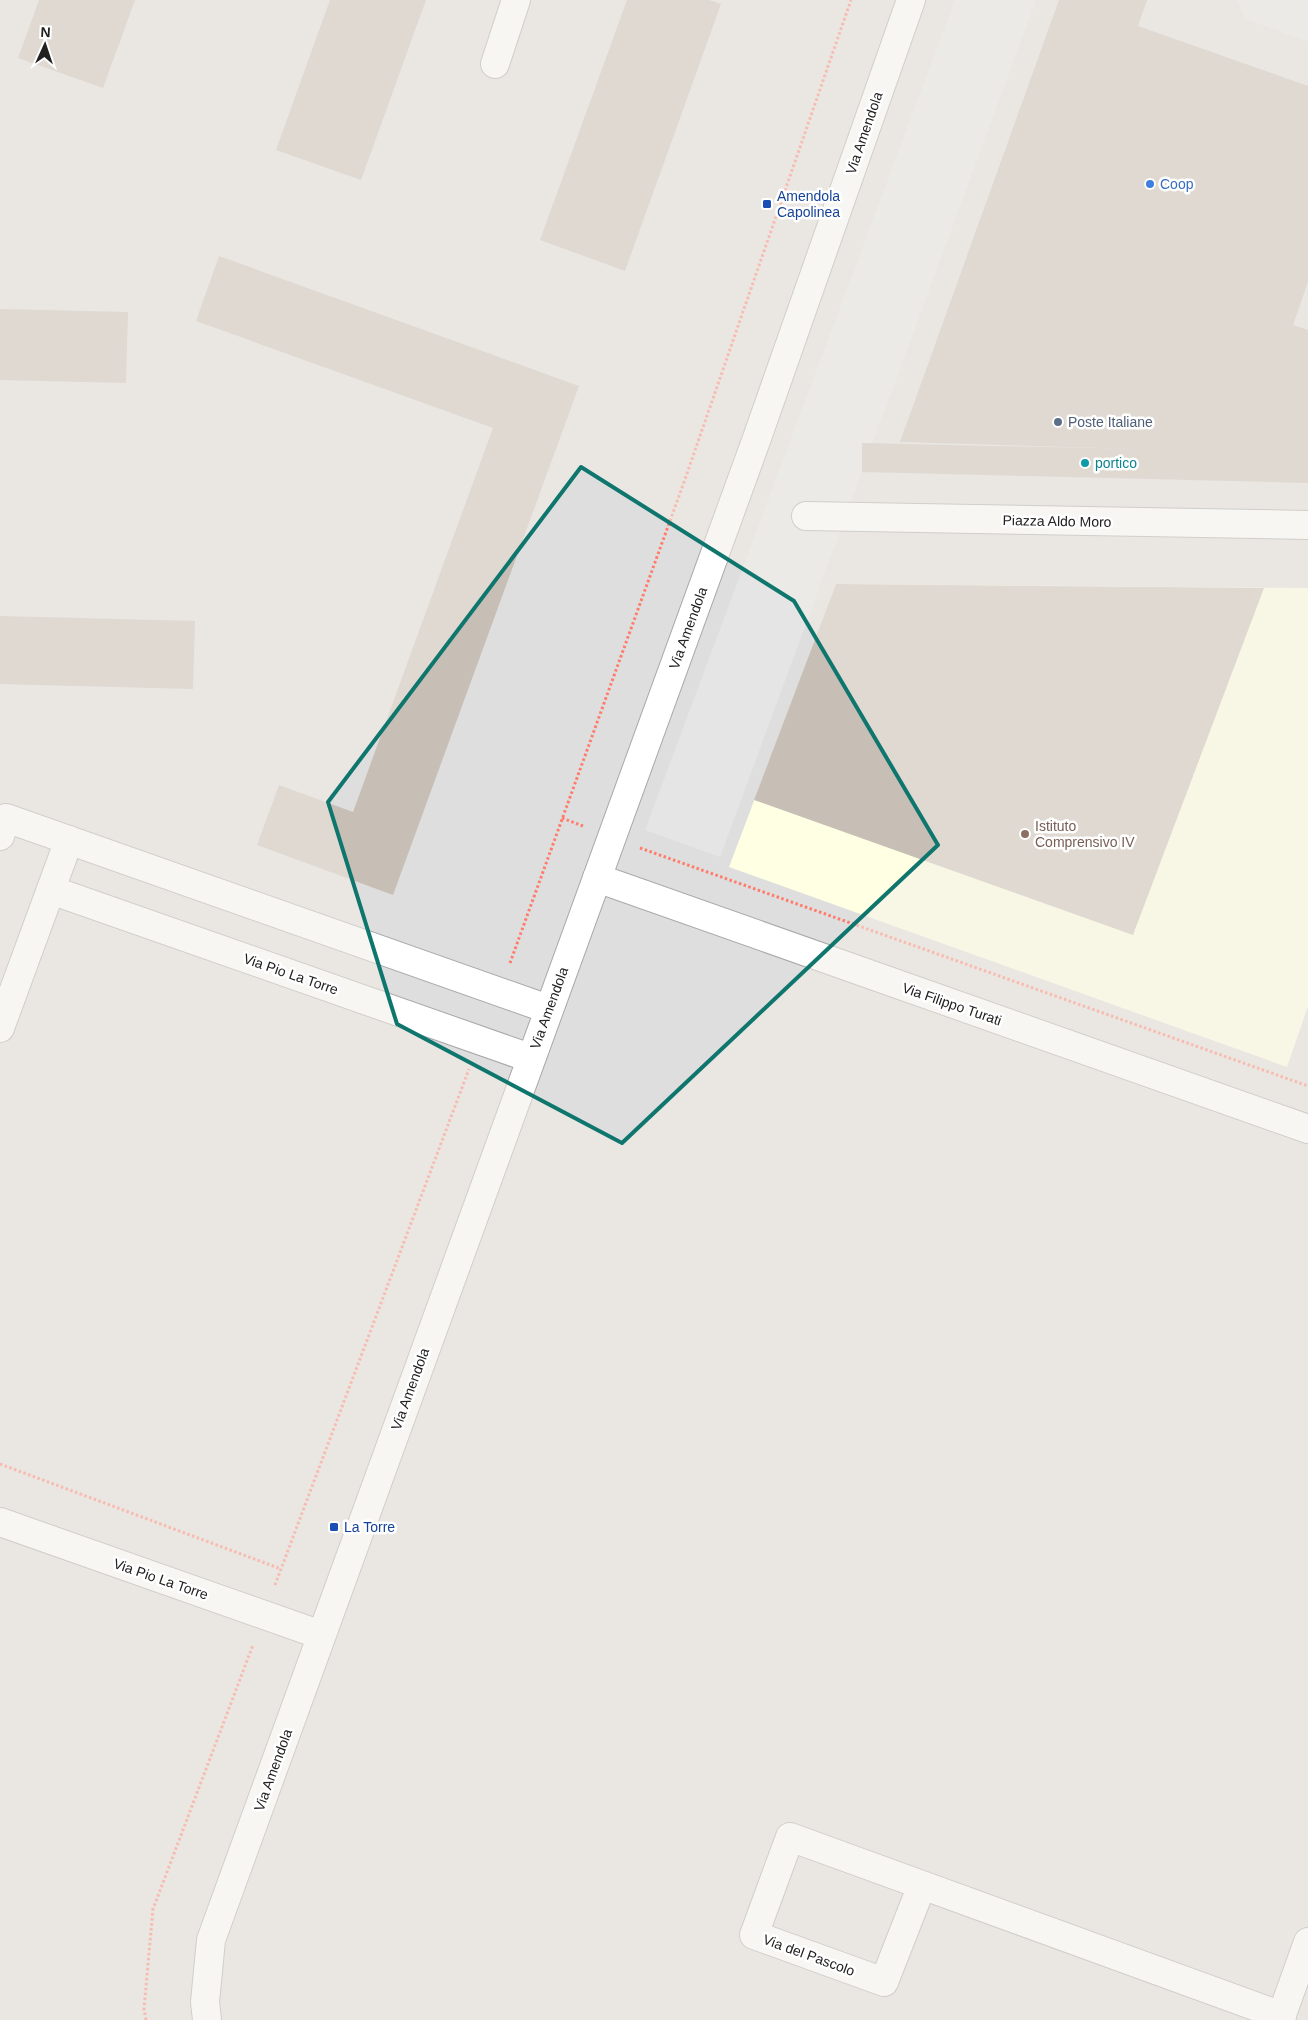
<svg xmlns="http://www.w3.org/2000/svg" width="1308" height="2020" viewBox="0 0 1308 2020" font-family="Helvetica,sans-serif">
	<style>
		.residential { fill: #dfdede }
		.education { fill: #ffffe3 }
		.parking { fill: #e5e5e5 }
		.building { fill: #c7beb6 }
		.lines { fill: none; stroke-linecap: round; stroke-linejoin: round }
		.minor-casing { stroke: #a8a8a8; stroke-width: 30 }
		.path { stroke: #ff7c6b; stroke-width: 3; stroke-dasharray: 2.5 2.5; stroke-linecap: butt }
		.minor { stroke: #fff; stroke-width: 28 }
		.marked { fill: none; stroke: #0f766e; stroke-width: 4; stroke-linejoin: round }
		.shop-dot { fill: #3f7fe0; stroke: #fff; stroke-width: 2 }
		.transit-dot { fill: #1a4fb4; stroke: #fff; stroke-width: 2 }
		.service-dot { fill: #5c6f8a; stroke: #fff; stroke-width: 2 }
		.culture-dot { fill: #0f9aa8; stroke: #fff; stroke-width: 2 }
		.education-dot { fill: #8d6e63; stroke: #fff; stroke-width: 2 }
		.labels { text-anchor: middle; stroke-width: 5; stroke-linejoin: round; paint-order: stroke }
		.street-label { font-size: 14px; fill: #212121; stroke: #fff }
		.shop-label { font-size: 14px; fill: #366cbe; stroke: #fff; text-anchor: start }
		.transit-label { font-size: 14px; fill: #164399; stroke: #fff; text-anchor: start }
		.service-label { font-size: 14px; fill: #4e5e75; stroke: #fff; text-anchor: start }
		.culture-label { font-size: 14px; fill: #0d838f; stroke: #fff; text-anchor: start }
		.education-label { font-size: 14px; fill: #785e54; stroke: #fff; text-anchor: start }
	</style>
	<rect width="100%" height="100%" fill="#f2eee7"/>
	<!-- residential -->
	<rect class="residential" x="0" y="0" width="1308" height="2020"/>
	<!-- education -->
	<polygon class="education" points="836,584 1308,588 1308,1006 1287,1067 729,867"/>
	<!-- parking -->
	<g class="parking">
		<polygon points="955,0 1036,0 720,857 645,830"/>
		<polygon points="1237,0 1308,0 1308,41 1245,19"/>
	</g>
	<!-- building -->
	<g class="building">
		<polygon points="39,0 135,0 103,88 18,58"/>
		<polygon points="330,0 426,0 361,180 276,150"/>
		<polygon points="627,0 709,0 721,4 625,271 540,240"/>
		<polygon points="1059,0 1147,0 1138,26 1308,86 1308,282 1293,325 1308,330 1308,483 862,472 862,443 1137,449 900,442"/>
		<polygon points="219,256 579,386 393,895 257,845 279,785 353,812 493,428 196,321"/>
		<polygon points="0,309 128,312 126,383 0,380"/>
		<polygon points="836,584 1264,588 1133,935 754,800"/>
		<polygon points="0,616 195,621 193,689 0,684"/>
	</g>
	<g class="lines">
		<defs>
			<g id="minor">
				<polyline points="495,64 516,0"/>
				<polyline points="806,516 1308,525"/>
				<polyline points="0,836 6,818 548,1009"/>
				<polyline points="597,878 1308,1129"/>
				<polyline points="51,890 530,1058"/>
				<polyline points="0,1028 69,840"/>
				<polyline points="0,1522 321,1635"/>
				<polyline points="922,1885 884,1982 754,1935 790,1837 1282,2016"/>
				<polyline points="207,2020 205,2002 211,1940 757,438 911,0"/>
				<polyline points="1280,2020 1308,1942"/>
			</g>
		</defs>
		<!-- minor casing -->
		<use href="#minor" class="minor-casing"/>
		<!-- path -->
		<g class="path">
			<polyline points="562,818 583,826"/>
			<polyline points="640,848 1308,1086"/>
			<polyline points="510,963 683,485 851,0"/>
			<polyline points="0,1464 281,1569"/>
			<polyline points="275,1585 469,1069"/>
			<polyline points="146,2020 144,2009 153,1909 253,1645"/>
		</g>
		<!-- minor -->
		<use href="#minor" class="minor"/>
	</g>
	<!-- marked area -->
	<path d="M0 0H1308V2020H0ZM581,467L794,601L938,845L622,1143L397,1024L328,802Z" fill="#f2eee7" fill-opacity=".55" fill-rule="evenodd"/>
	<path class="marked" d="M581,467L794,601L938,845L622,1143L397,1024L328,802Z"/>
	<!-- markers -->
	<circle class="shop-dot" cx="1150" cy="184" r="5"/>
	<g class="transit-dot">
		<rect x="762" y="199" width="10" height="10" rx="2.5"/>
		<rect x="329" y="1522" width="10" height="10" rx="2.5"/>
	</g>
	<circle class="service-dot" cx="1058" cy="422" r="5"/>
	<circle class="culture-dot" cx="1085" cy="463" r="5"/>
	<circle class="education-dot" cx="1025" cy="834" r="5"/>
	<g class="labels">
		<!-- street labels -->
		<g class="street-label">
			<text transform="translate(864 133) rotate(-71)" y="5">Via Amendola</text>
			<text transform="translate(1057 521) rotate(1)" y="5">Piazza Aldo Moro</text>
			<text transform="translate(688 628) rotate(-70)" y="5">Via Amendola</text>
			<text transform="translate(291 974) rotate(19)" y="5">Via Pio La Torre</text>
			<text transform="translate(952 1004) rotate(19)" y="5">Via Filippo Turati</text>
			<text transform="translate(549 1008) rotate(-70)" y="5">Via Amendola</text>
			<text transform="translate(410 1389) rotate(-70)" y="5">Via Amendola</text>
			<text transform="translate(161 1579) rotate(19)" y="5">Via Pio La Torre</text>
			<text transform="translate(273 1770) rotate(-70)" y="5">Via Amendola</text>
			<text transform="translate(809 1955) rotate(20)" y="5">Via del Pascolo</text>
		</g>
		<!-- shop labels -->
		<g class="shop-label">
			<text x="1160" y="189">Coop</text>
		</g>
		<!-- transit labels -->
		<g class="transit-label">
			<text x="777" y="201">Amendola<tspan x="777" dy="16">Capolinea</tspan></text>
			<text x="344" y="1532">La Torre</text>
		</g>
		<!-- service labels -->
		<g class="service-label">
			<text x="1068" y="427">Poste Italiane</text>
		</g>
		<!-- culture labels -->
		<g class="culture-label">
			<text x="1095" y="468">portico</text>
		</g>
		<!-- education labels -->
		<g class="education-label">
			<text x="1035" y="831">Istituto<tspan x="1035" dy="16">Comprensivo IV</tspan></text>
		</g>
	</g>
	<!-- north arrow -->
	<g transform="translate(45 45) rotate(3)" stroke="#ffffff" stroke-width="4" paint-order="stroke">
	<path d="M0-4L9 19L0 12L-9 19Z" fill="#212121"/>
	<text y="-8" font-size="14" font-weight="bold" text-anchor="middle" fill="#212121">N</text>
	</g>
</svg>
